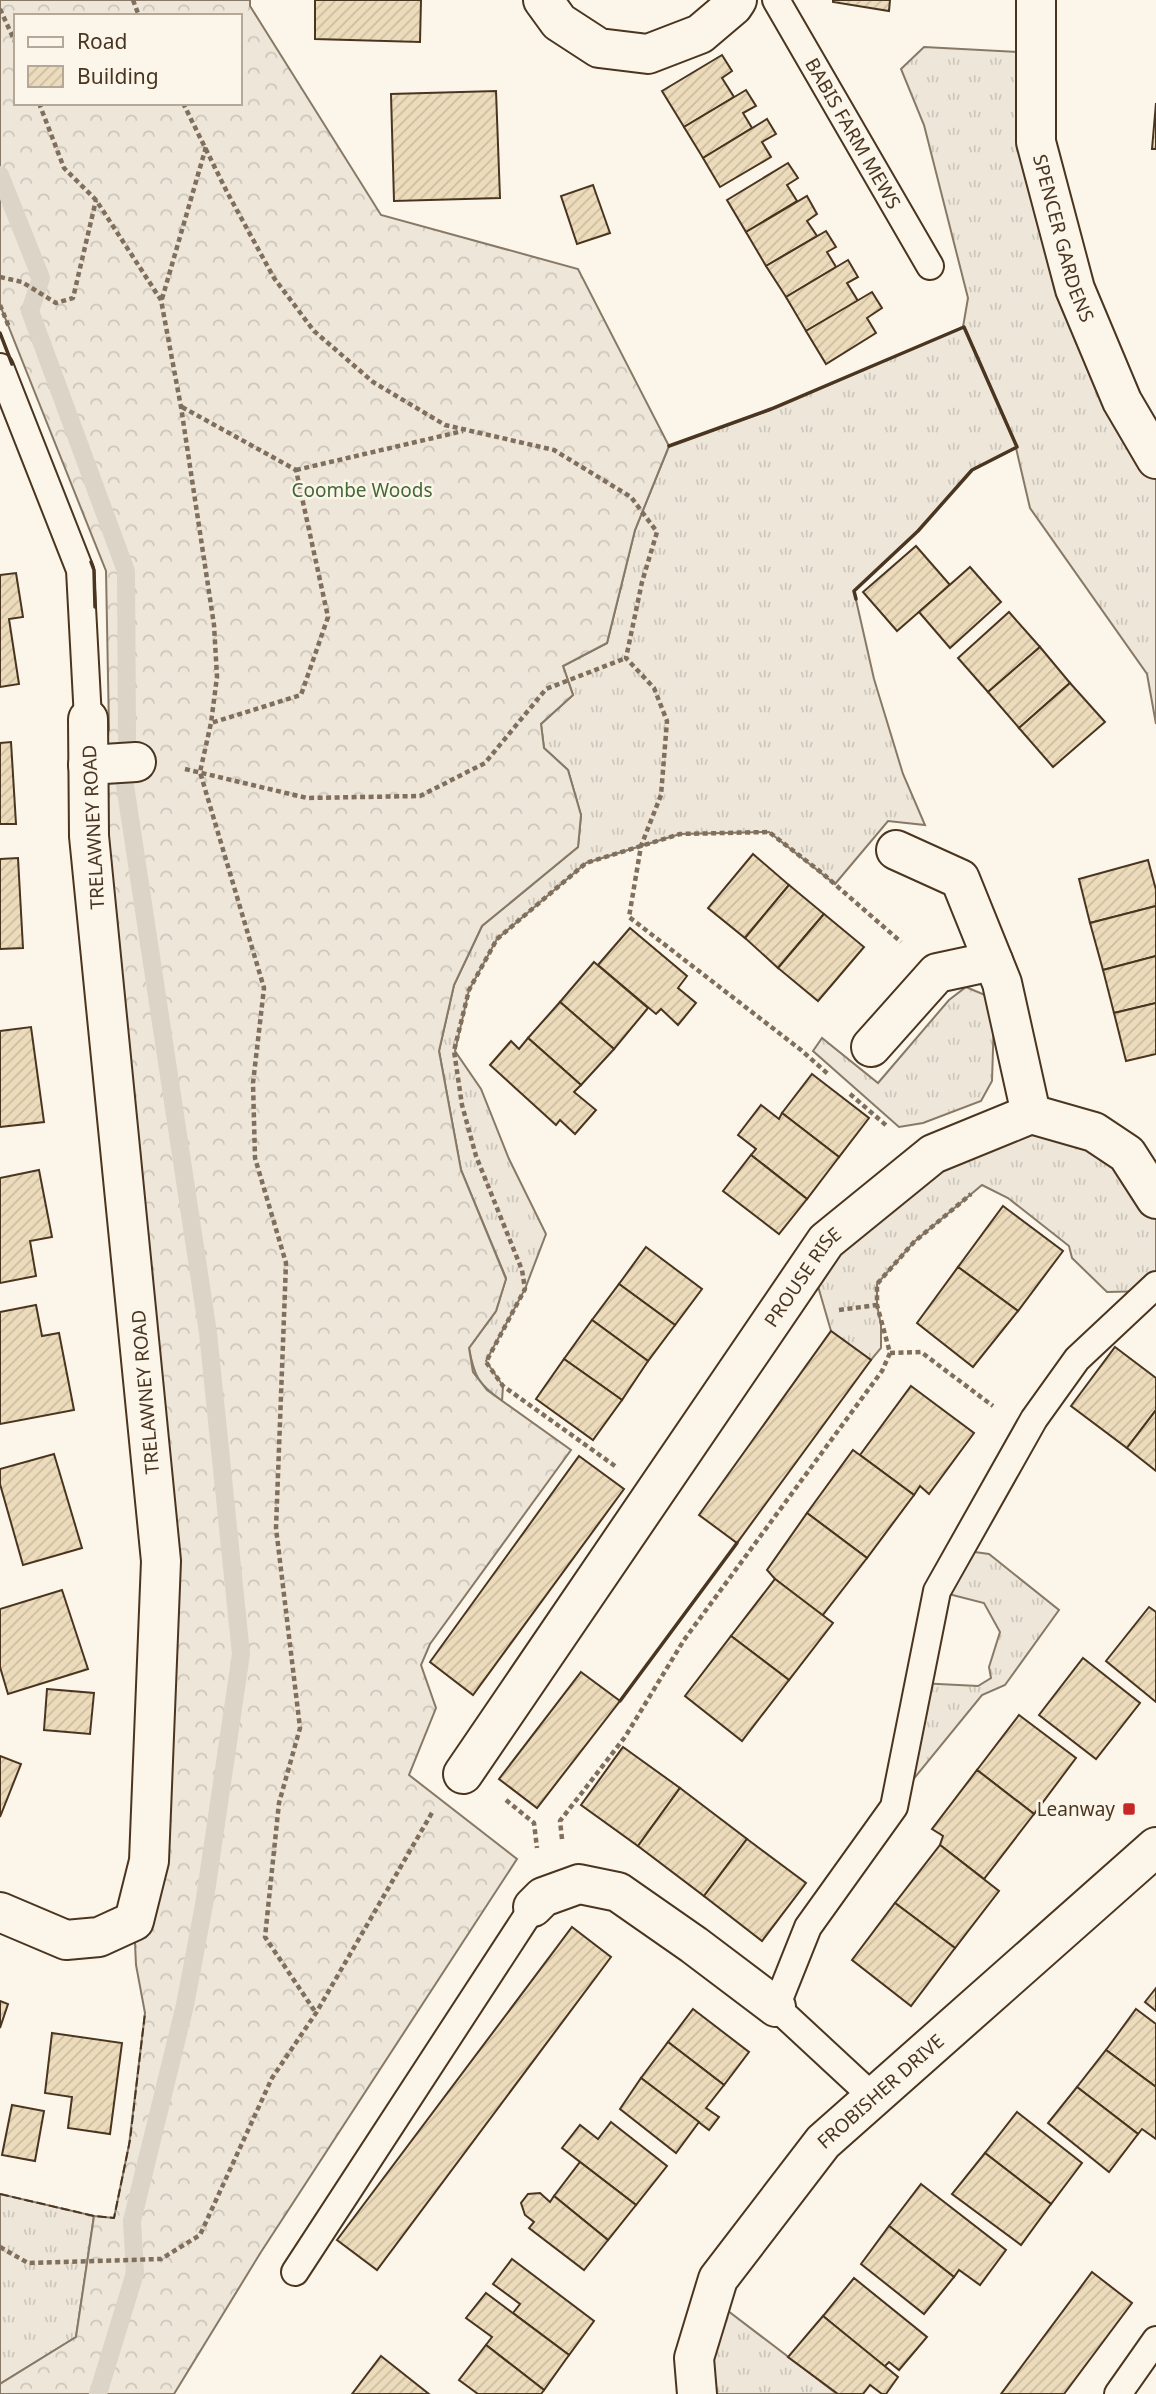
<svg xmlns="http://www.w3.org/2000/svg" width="1156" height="2394" viewBox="0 0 1156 2394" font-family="'Noto Sans',sans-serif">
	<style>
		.grass { fill: url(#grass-tufts); stroke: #887966; stroke-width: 2 }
		.forest { fill: url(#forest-crowns); stroke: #887966; stroke-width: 2; fill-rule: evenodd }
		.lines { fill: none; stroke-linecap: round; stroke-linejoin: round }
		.stream { stroke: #dcd4c6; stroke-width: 18 }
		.building { fill: url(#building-hatch); stroke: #4a3520; stroke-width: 2 }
		.lane-casing { stroke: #4a3520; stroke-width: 30 }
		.street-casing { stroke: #4a3520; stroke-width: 42 }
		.path { stroke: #7f6f5c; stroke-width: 4.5; stroke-dasharray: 5 3.5; stroke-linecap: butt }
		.lane { stroke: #fbf6e9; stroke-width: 26 }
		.street { stroke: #fbf6e9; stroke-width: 38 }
		.fence { stroke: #4a3520; stroke-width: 2; stroke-dasharray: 9 3.5; stroke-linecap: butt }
		.wall { stroke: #4a3520; stroke-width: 3.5 }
		.poi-dot { fill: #c62828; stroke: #fbf6e9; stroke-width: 2.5 }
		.labels { text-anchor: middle; stroke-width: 5; stroke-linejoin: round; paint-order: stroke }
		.street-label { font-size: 19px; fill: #4a3520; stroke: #fbf6e9 }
		.park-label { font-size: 19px; fill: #436837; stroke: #fbf6e9 }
		.poi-label { font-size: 19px; fill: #4a3520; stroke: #fbf6e9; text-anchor: end }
	</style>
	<defs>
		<pattern id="grass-tufts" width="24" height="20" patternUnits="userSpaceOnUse" patternTransform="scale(1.75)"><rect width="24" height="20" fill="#ede6d9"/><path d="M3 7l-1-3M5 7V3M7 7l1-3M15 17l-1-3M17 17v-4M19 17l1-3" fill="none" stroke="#cdc6ba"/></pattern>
		<pattern id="forest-crowns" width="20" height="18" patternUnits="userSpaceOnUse" patternTransform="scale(1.75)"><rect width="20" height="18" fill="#ede6d9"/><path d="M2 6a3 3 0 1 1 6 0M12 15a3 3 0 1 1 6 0" fill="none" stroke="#cdc6ba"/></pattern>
		<pattern id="building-hatch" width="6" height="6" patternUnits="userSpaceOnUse" patternTransform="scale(1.75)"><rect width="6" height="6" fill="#ecdcbc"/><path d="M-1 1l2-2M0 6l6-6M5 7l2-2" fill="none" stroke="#ccbda1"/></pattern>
	</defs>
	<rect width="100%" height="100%" fill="#fbf6e9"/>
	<!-- grass -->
	<g class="grass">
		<path d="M924,47L1037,53L1036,142L1156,459V724L1147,674L1030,508L1016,448L972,470L918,531L854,591L874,679L903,774L925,825L888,821L835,884L769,832L680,834L586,863L497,939L469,990L455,1051L481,1089L509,1159L546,1234L525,1289L486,1361L503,1386L502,1401C478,1384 474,1376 469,1348L496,1311L506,1278L461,1170L439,1051L454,985L482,926L578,847L581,815L568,770L544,748L541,724L573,695L563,666L607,643L635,530L669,446L776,408L963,327L968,298L924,125L901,69Z"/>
		<polygon points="966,987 985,995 994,1017 992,1081 981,1101 923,1123 899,1127 813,1051 822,1038 878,1083 949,1000"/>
		<polygon points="1031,1114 1094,1132 1156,1199 1156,1285 1150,1291 1107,1292 1072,1258 1069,1246 1008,1198 982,1185 914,1242 877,1284 877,1305 881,1325 881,1348 871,1360 831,1331 811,1262 826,1241"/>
		<polygon points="960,1550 989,1554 1059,1610 1005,1685 982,1695 894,1803 919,1683 978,1686 991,1678 989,1667 1000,1632 984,1603 937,1591"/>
		<polygon points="0,2194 94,2216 76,2337 0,2384"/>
		<polygon points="711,2298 837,2394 697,2394"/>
	</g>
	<!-- forest -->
	<path class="forest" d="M0,0H250V6L381,215L578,269L669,446L635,530L607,643L563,666L573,695L541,724L544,748L568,770L581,815L578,847L482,926L454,985L439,1051L461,1170L506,1279L496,1311L469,1348L473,1372L487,1390L571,1450L430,1644L421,1665L436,1708L409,1775L517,1859L261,2252L174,2394H0V2384L76,2337L94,2216L114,2218L129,2145L145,2013L136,1965L134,1921L161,1561L88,765L109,730L106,571L0,305ZM16,16H240V103H16Z"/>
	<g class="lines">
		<!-- stream -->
		<g class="stream">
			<polyline points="0,175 41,278 30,311 126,571 127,739"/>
			<polyline points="98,2394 135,2273 132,2221 185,2005 204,1905 241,1654 208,1333 125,785"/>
		</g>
	</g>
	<!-- building -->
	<g class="building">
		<polygon points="315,0 421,0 420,42 315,39"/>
		<polygon points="833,0 890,0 889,11 833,2"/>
		<polygon points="722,55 732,71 722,78 734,97 684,127 662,91"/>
		<polygon points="746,90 756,106 743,113 752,128 703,158 684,127"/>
		<polygon points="496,91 500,198 394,201 391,94"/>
		<polygon points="1156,103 1156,149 1152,149"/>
		<polygon points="767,119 776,134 762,142 771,157 720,187 703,158"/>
		<polygon points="788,163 798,178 787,185 797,201 746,232 727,200"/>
		<polygon points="593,185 610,233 577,244 561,196"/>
		<polygon points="807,196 817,214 807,221 817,236 766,266 746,232"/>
		<polygon points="826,231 836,247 827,252 836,267 786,297 766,266"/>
		<polygon points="848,260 858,277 847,283 858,301 806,331 786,297"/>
		<polygon points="872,292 882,308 867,318 876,333 826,364 806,331"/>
		<polygon points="916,546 950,585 897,631 863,592"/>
		<polygon points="970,567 1001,602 950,648 919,612"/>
		<polygon points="16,573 23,617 9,619 19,684 0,687 0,575"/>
		<polygon points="1009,612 1040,647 988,692 958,658"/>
		<polygon points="1040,647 1070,683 1019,728 988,692"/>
		<polygon points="1070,683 1105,722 1053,767 1019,728"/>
		<polygon points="11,742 16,824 0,824 0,743"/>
		<polygon points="753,854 789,885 745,938 708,908"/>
		<polygon points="18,858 23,948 0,949 0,859"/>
		<polygon points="1148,860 1156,890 1156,906 1090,923 1079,879"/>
		<polygon points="789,885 824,914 778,968 745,938"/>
		<polygon points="1156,906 1156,956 1103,970 1090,923"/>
		<polygon points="824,914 864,947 818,1001 778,968"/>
		<polygon points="630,928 687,976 678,988 696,1003 678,1025 661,1009 656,1014 598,965"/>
		<polygon points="1156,956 1156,1003 1114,1013 1103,970"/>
		<polygon points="594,962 648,1008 614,1049 560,1002"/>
		<polygon points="560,1002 614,1049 581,1085 528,1038"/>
		<polygon points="1156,1003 1156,1054 1126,1061 1114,1013"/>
		<polygon points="31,1027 44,1122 0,1127 0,1031"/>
		<polygon points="528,1038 581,1085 574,1092 596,1110 575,1134 560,1120 556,1125 490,1065 511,1041 519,1049"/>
		<polygon points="812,1074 869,1118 839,1157 782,1113"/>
		<polygon points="761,1105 779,1119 782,1113 839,1157 807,1199 751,1155 756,1149 738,1135"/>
		<polygon points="751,1155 807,1199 779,1234 723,1191"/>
		<polygon points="39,1170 52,1237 30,1241 36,1276 0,1283 0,1178"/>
		<polygon points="1003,1206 1063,1251 1018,1311 958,1267"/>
		<polygon points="646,1247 702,1289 675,1325 619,1284"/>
		<polygon points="958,1267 1018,1311 973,1367 917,1323"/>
		<polygon points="619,1284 675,1325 648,1361 592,1320"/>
		<polygon points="36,1305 42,1336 59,1333 74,1410 0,1424 0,1312"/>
		<polygon points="592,1320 648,1361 622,1400 564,1359"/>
		<polygon points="831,1331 871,1360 737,1543 699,1515"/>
		<polygon points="1115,1347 1156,1378 1156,1410 1127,1448 1071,1406"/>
		<polygon points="564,1359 622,1400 593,1440 536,1399"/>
		<polygon points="911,1386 974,1433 929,1494 920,1486 914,1495 860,1455"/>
		<polygon points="1156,1410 1156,1471 1127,1448"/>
		<polygon points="853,1450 914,1495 867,1558 807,1513"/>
		<polygon points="54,1454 82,1548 23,1565 0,1484 0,1469"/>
		<polygon points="579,1456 624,1489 473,1695 430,1662"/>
		<polygon points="807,1513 867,1558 822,1616 775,1579 767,1570"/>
		<polygon points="775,1579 833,1623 789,1680 731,1636"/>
		<polygon points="62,1590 88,1669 8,1694 0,1667 0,1609"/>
		<polygon points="1149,1607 1156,1612 1156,1702 1106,1661"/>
		<polygon points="731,1636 789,1680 742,1741 685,1696"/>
		<polygon points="1083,1658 1140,1703 1096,1759 1039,1715"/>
		<polygon points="581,1672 620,1701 537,1808 499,1779"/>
		<polygon points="47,1689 94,1693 90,1734 44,1730"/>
		<polygon points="1019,1715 1076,1758 1034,1814 977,1770"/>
		<polygon points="623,1747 680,1788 638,1846 581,1805"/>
		<polygon points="0,1756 21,1764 0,1817"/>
		<polygon points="977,1770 1034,1814 984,1879 940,1845 943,1836 932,1829"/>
		<polygon points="680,1788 747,1839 704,1896 638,1846"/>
		<polygon points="747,1839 806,1883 762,1941 704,1896"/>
		<polygon points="940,1845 999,1891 955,1948 895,1903"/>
		<polygon points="895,1903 955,1948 911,2006 852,1960"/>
		<polygon points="572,1927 611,1957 377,2270 337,2240"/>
		<polygon points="1156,1988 1156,2011 1145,2002"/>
		<polygon points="0,2001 8,2004 0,2028"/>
		<polygon points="693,2009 749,2052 724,2085 668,2042"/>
		<polygon points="1136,2009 1156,2024 1156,2087 1106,2050"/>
		<polygon points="52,2033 122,2043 110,2134 68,2128 72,2097 45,2093"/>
		<polygon points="668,2042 724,2085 706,2108 719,2117 709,2130 641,2078"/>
		<polygon points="1106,2050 1156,2087 1156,2139 1142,2129 1138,2134 1077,2087"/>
		<polygon points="641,2078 699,2122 676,2153 620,2109"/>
		<polygon points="1077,2087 1138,2134 1109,2172 1048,2123"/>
		<polygon points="12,2105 44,2111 35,2161 2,2155"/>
		<polygon points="1017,2112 1082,2163 1051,2204 985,2153"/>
		<polygon points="611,2122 667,2166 636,2205 562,2148 580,2125 598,2139"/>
		<polygon points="985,2153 1051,2204 1021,2245 952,2194"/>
		<polygon points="580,2162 636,2205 608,2240 554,2196"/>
		<polygon points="921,2184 1006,2250 980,2285 959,2270 954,2277 889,2226"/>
		<polygon points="540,2193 550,2202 554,2196 608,2240 584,2270 529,2228 534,2222 525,2215 521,2203 528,2194"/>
		<polygon points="889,2226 954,2277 924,2314 861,2264"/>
		<polygon points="512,2259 594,2321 569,2355 513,2313 520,2304 493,2284"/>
		<polygon points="1092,2272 1132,2303 1064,2394 1001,2394"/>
		<polygon points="854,2278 927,2337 899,2370 889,2362 884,2367 823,2316"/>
		<polygon points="486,2293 569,2355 544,2390 486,2345 492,2337 466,2318"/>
		<polygon points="823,2316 898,2377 886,2394 882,2394 870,2385 863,2394 838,2394 788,2357"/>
		<polygon points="486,2345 544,2390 541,2394 478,2394 459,2380"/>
		<polygon points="381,2356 429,2394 352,2394"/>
	</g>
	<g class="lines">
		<defs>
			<g id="lane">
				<path id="s1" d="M776,0L930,266"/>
				<polyline points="0,367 80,570 88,719"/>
				<polyline points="873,2097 776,2007 808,1927 894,1807 937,1591 1034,1419 1077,1359 1156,1285"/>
				<polyline points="295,2272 533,1907"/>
				<polyline points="1118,2394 1156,2340"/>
			</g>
			<g id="street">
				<polyline points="543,0 559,22 599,48 648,54 700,34 733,6 737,0"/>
				<path id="s2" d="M1036,0V142L1075,289L1122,401L1156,459"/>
				<polyline points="88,765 136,762"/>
				<polyline points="896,850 960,879 1002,983 1031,1114"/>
				<polyline points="871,1047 937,973 993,961"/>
				<polyline points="1031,1114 1094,1132 1127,1154 1156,1199"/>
				<path id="s3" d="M463,1774L826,1241L933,1154L1031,1114"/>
				<polyline points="533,1907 543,1897 579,1884 618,1892 694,1945 776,2007"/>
				<polyline points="0,1912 66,1940 99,1937 134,1921 149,1861 161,1561 89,836 88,719"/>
				<path id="s4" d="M697,2394L694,2358L718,2279L823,2142L1156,1847"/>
			</g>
		</defs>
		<!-- lane casing -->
		<use href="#lane" class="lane-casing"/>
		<!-- street casing -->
		<use href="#street" class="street-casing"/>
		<!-- path -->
		<g class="path">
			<polyline points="133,0 139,16"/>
			<polyline points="0,9 16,44"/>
			<polyline points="39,103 64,168 96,200 161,300 181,407 214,625 217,677 211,723 200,772 264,988 253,1083 255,1158 286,1263 276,1528 300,1728 279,1803 265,1937 316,2013"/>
			<polyline points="183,103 227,192 274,278 314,331 373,382 445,425 554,450 631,497 657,532 642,582 626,658 654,688 667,721 661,795 641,846 629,917 801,1050 828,1074"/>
			<polyline points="0,277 22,282 56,303 73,298 96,200"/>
			<polyline points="162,299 206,147"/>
			<polyline points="0,305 9,327"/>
			<polyline points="182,407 296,470 328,617 301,695 211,723"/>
			<polyline points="296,470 463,431"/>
			<polyline points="185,769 307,798 420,796 485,763 546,689 626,658"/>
			<polyline points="850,1094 888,1127"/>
			<polyline points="839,1310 877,1305"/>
			<polyline points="890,1353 921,1352 993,1406"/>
			<polyline points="615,1466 503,1386 486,1362 525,1289 522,1270 476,1156 462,1105 454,1051 469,990 497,939 586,863 680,834 769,832 822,873 901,942"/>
			<polyline points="506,1800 534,1823 537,1848"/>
			<polyline points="562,1839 560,1821 625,1737 684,1640 882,1371 890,1353 877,1305 877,1284 914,1242 971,1194"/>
			<polyline points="0,2247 28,2263 161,2259 200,2235 272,2078 316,2013 433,1811"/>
		</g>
		<!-- lane -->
		<use href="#lane" class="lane"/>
		<!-- street -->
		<use href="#street" class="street"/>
		<!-- fence -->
		<polyline class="fence" points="0,2194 94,2216 114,2218 130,2140 145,2013"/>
		<!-- wall -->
		<g class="wall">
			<polyline points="0,333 12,364"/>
			<polyline points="669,446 771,409 964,327 1017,447 972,470 918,531 854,591 856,599"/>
			<polyline points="91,562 94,570 95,607"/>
			<polyline points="620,1701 737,1543"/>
		</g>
	</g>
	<!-- markers -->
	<rect class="poi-dot" x="1122" y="1802" width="14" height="14" rx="3.5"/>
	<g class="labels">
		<!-- street labels -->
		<g class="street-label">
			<text dy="7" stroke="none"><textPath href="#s1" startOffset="154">BABIS FARM MEWS</textPath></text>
			<text dy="7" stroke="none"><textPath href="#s2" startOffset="242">SPENCER GARDENS</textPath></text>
			<text transform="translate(93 827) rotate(-93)" y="7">TRELAWNEY ROAD</text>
			<text dy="7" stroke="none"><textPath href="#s3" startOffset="602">PROUSE RISE</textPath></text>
			<text transform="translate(145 1392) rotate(-95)" y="7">TRELAWNEY ROAD</text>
			<text dy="7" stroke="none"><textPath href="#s4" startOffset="368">FROBISHER DRIVE</textPath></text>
		</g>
		<!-- park labels -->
		<g class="park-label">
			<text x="362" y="497">Coombe Woods</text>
		</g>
		<!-- poi labels -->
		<g class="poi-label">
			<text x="1115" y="1816">Leanway</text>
		</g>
	</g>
	<!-- legend -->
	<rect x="14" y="14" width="228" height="91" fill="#fbf6e9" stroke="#b4a999" stroke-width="2"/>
	<rect x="28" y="37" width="35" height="10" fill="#fbf6e9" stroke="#b4a999" stroke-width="2"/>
	<text x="77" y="49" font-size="21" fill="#4a3520">Road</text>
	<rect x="28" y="66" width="35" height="21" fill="url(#building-hatch)" stroke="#b4a999" stroke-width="2"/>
	<text x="77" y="84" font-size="21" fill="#4a3520">Building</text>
</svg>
